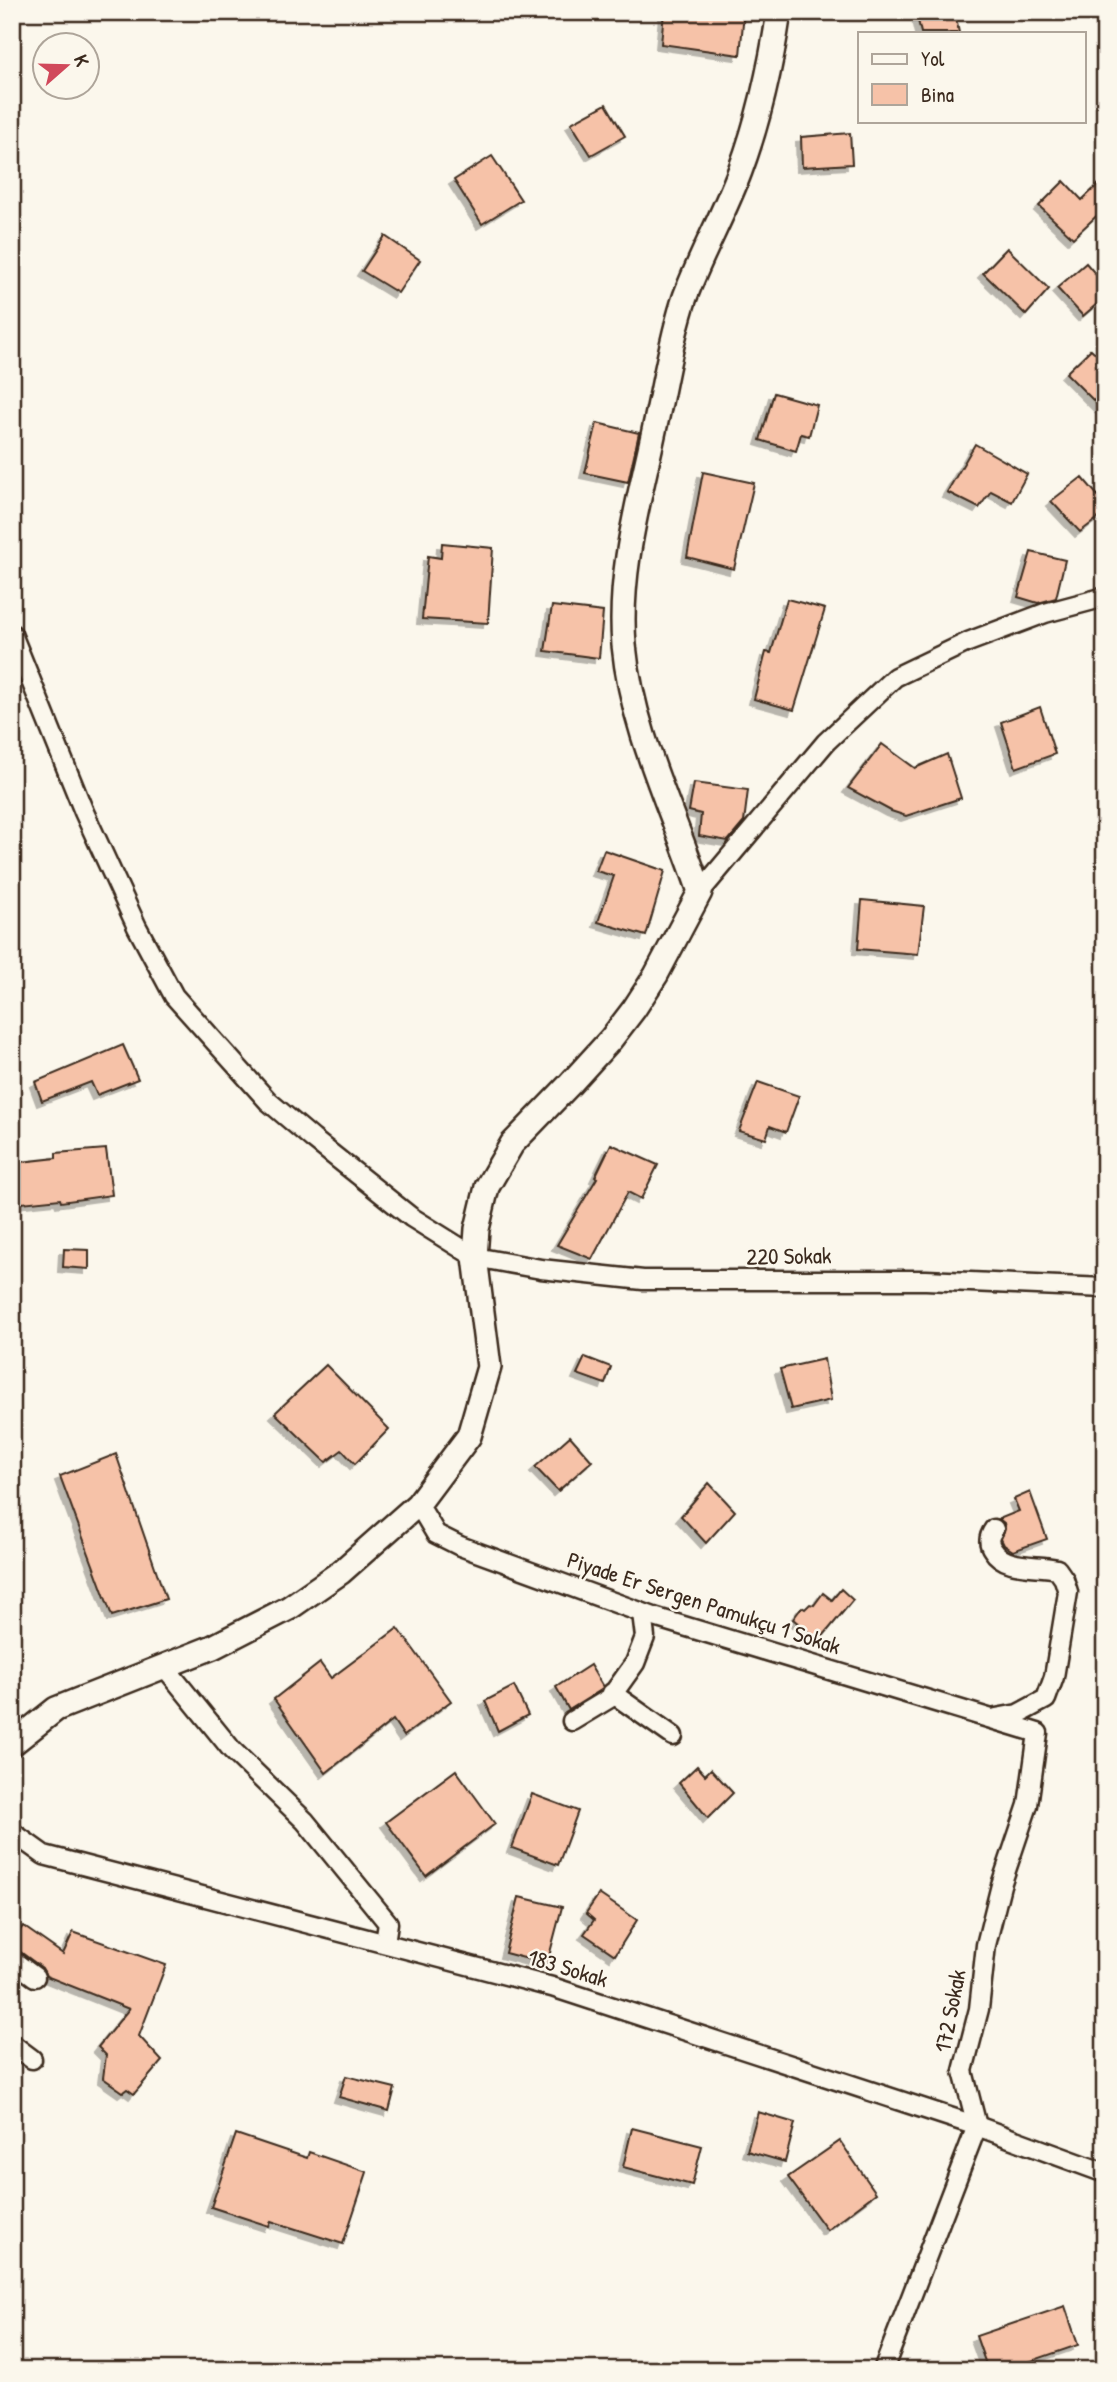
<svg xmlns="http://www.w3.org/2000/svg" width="1117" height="2382" viewBox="0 0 1117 2382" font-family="'Patrick Hand',sans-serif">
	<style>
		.building { fill: #f6c2a8; stroke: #3b2a1e; stroke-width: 2; filter: url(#shadow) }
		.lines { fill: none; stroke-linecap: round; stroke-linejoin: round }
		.minor-casing { stroke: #3b2a1e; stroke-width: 23 }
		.tertiary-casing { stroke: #3b2a1e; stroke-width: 28 }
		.minor { stroke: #fbf7ec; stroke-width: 18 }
		.tertiary { stroke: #fbf7ec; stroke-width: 23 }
		.labels { text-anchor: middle; stroke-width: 5; stroke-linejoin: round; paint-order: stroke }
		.street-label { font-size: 23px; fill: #3b2a1e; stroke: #fbf7ec }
	</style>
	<defs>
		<filter id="shadow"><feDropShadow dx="-5" dy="5" stdDeviation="0" flood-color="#0004"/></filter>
	</defs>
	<rect width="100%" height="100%" fill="#fbf7ec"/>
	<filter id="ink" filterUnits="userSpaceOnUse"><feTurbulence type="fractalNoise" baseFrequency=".0143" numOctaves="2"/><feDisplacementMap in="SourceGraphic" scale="14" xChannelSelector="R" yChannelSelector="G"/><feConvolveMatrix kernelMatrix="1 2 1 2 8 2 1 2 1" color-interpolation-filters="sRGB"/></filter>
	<g filter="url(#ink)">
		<!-- building -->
		<g class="building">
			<polygon points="664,12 744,12 740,55 661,44"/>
			<polygon points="916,12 955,12 959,33 921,33"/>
			<polygon points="606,104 625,136 591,155 571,123"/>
			<polygon points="850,133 852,164 802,167 801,137"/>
			<polygon points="492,156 521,200 482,224 454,180"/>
			<polygon points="1105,178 1105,208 1073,238 1039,206 1064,181 1082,200"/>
			<polygon points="385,236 420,260 398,293 362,271"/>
			<polygon points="1007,248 1049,289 1026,315 983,273"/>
			<polygon points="1086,263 1105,285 1105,297 1083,316 1057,288"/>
			<polygon points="1091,349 1105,362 1105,412 1066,373"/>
			<polygon points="774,393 817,405 809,436 801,434 796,451 760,440"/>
			<polygon points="597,423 639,433 628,482 585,473"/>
			<polygon points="975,444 1027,474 1012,502 991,491 979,508 947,492"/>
			<polygon points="703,472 754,483 734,569 687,557"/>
			<polygon points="1082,477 1105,504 1105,513 1080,532 1051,501"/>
			<polygon points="442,543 493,548 488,623 422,619 428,556 441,558"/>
			<polygon points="1031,552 1065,560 1056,598 1038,603 1018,597"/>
			<polygon points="787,599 825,609 794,710 754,699 766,652 771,653"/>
			<polygon points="552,606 603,612 599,658 545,651"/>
			<polygon points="1040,707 1055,754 1016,768 1001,722"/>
			<polygon points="882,744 915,768 947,754 961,798 906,816 891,811 848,788"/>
			<polygon points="694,783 748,790 744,822 728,841 699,836 701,814 689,811"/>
			<polygon points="604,850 665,871 646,936 598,922 614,876 596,871"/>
			<polygon points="862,900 924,906 918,954 858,949"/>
			<polygon points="123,1045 138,1079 97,1095 91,1082 42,1101 35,1082"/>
			<polygon points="758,1082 799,1096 786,1132 770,1126 766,1139 739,1131"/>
			<polygon points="611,1144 658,1165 641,1199 628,1192 592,1259 557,1245 597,1178 595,1177"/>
			<polygon points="106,1149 112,1195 61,1202 60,1199 12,1204 12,1163 56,1158 56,1153"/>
			<polygon points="64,1249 89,1250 89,1269 63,1267"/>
			<polygon points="585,1357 611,1367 605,1384 577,1374"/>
			<polygon points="824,1359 831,1400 791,1409 780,1369"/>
			<polygon points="326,1365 389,1429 355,1464 342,1450 326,1462 275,1413"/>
			<polygon points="570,1436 592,1461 558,1491 535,1467"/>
			<polygon points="116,1454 166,1599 112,1616 60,1476"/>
			<polygon points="709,1483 735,1511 706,1543 681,1516"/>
			<polygon points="1030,1492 1047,1539 1013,1551 1004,1545 1001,1539 1005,1529 1004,1523 999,1519 1019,1511 1014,1499"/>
			<polygon points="841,1589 853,1600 819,1641 793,1619 802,1607 805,1609 810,1604 814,1605 823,1593 832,1600"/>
			<polygon points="398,1628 451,1701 404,1736 393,1720 326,1773 274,1699 320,1663 331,1678"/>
			<polygon points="590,1665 603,1687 601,1690 569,1710 556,1687"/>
			<polygon points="514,1686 528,1715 498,1731 485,1701"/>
			<polygon points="697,1766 705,1775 711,1769 733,1793 708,1818 679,1783"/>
			<polygon points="456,1770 495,1824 426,1876 386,1822"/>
			<polygon points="532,1794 578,1811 558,1865 512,1848"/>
			<polygon points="599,1894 637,1920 615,1955 584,1934 594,1920 586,1913"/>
			<polygon points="519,1897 562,1907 547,1964 505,1953"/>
			<polygon points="23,1926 63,1954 73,1932 166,1965 139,2036 162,2061 134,2094 127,2089 123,2092 103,2078 106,2055 98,2047 129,2009 46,1976 42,1968 19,1951 12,1949 12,1942"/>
			<polygon points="346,2076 395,2088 389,2111 339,2097"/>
			<polygon points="758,2112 795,2123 785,2162 747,2151"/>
			<polygon points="632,2128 702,2146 692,2185 623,2167"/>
			<polygon points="236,2134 307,2158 309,2152 367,2172 343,2244 271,2221 269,2226 211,2207"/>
			<polygon points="840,2141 876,2193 827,2230 788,2177"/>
			<polygon points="1065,2306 1078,2345 1005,2370 988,2370 976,2336"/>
		</g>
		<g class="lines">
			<defs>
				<g id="minor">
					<polyline points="12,634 84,812 137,927 174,996 268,1101 313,1139 411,1217 475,1257 541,1269 643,1280 926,1280 1105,1288"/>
					<polyline points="700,892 826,742 895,677 968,642 1045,613 1105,597"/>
					<polyline points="418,1504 436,1534 460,1546 654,1617 1038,1733 1028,1805 1001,1885 986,1945 979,2009 963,2071 977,2126 883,2370"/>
					<path d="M994,1529C989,1536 987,1542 993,1550C1005,1570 1037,1564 1057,1569L1064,1579L1068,1592L1054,1677L1046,1699L1018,1714L996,1718"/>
					<polyline points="164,1666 232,1750 305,1821 388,1923 385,1943"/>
					<polyline points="612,1693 673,1736"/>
					<polyline points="572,1721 610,1698 635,1663 645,1637 642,1613"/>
					<polyline points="12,1832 44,1855 552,1987 977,2126 1105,2173"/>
					<polyline points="12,1960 35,1977"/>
					<polyline points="12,2044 32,2059"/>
				</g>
				<path id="tertiary" d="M12,1744L56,1709L213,1647L289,1608L341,1572L418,1504L469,1436L489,1367L475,1257L477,1229L487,1187L512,1144L570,1084L611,1039L634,1009L656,975L700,892C673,811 632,731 624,645C618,570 640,498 655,426C665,383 671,338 685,297C701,254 724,214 740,171C759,120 771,66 779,12"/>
			</defs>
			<!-- minor casing -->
			<use href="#minor" class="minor-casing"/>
			<!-- tertiary casing -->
			<use href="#tertiary" class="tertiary-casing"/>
			<!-- minor -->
			<use href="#minor" class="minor"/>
			<!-- tertiary -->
			<use href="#tertiary" class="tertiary"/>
		</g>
	</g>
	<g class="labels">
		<!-- street labels -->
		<g class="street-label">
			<text transform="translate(789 1256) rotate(-1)" y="8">220 Sokak</text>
			<text transform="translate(704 1603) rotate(18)" y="8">Piyade Er Sergen Pamukçu 1 Sokak</text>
			<text transform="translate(568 1968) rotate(17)" y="8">183 Sokak</text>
			<text transform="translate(950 2011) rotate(-79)" y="8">172 Sokak</text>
		</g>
	</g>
	<!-- margin -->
	<rect width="1117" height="2382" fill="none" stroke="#fbf7ec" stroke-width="42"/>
	<rect x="21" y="21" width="1075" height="2340" fill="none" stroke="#3b2a1e" stroke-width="2.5" filter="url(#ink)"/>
	<!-- legend -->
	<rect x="858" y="32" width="228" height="91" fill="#fbf7ec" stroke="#aea59a" stroke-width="2"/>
	<rect x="872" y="54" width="35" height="10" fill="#fbf7ec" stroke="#aea59a" stroke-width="2"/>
	<text x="921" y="66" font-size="21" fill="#3b2a1e">Yol</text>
	<rect x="872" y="84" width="35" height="21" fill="#f6c2a8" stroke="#aea59a" stroke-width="2"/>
	<text x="921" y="102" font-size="21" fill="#3b2a1e">Bina</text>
	<!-- north arrow -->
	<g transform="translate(66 66) rotate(70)"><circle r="33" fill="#fbf7ec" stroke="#aea59a" stroke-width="2"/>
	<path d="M0-5L12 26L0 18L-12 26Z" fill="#d1495b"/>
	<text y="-10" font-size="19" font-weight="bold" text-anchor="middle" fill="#3b2a1e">K</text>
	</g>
</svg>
